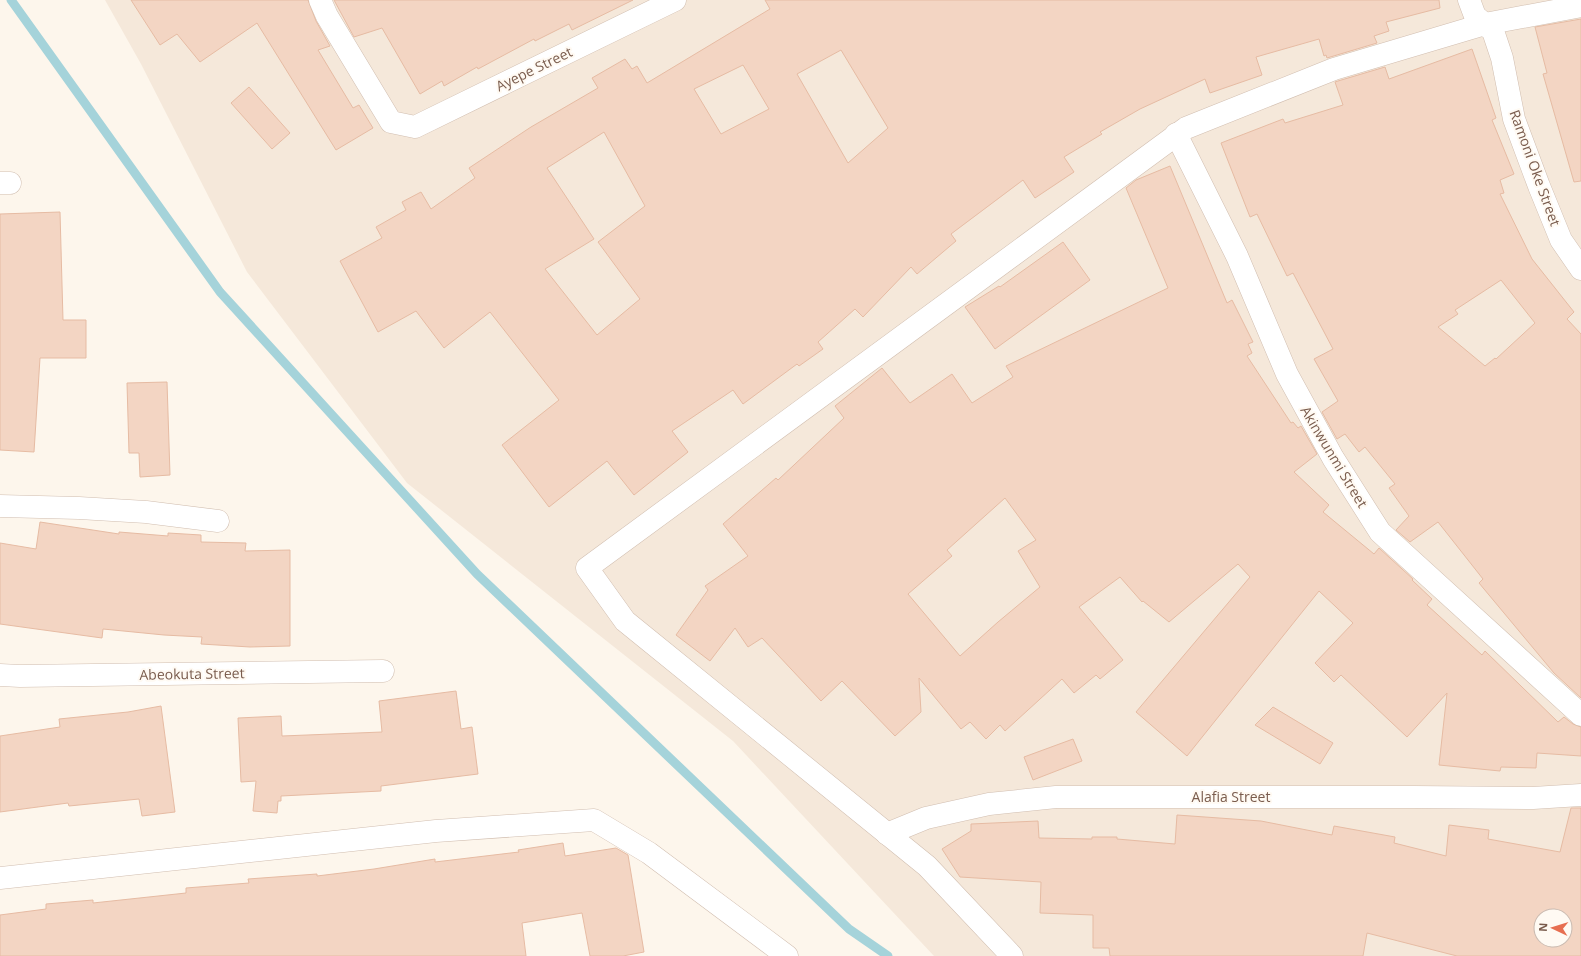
<svg xmlns="http://www.w3.org/2000/svg" width="1581" height="956" viewBox="0 0 1581 956" font-family="'Open Sans',sans-serif">
	<style>
		.residential { fill: #f5e8da; fill-rule: evenodd }
		.lines { fill: none; stroke-linecap: round; stroke-linejoin: round }
		.stream { stroke: #a5d3da; stroke-width: 9 }
		.building { fill: #f3d5c3; stroke: #e6bba3; fill-rule: evenodd }
		.minor-casing { stroke: #d1beb0; stroke-width: 23 }
		.minor { stroke: #fff; stroke-width: 22 }
		.labels { text-anchor: middle; stroke-width: 4; stroke-linejoin: round; paint-order: stroke }
		.street-label { font-size: 14px; fill: #7a5c4d; stroke: #fffaf3 }
	</style>
	<rect width="100%" height="100%" fill="#fdf6ec"/>
	<!-- residential -->
	<path class="residential" d="M105,0H1581V956H934L733,741L407,483L247,272L141,64ZM1541,916H1565V940H1541Z"/>
	<g class="lines">
		<!-- stream -->
		<polyline class="stream" points="11,0 220,292 477,574 849,929 888,956"/>
	</g>
	<!-- building -->
	<g class="building">
		<polygon points="131,0 308,0 316,21 330,46 318,50 353,108 359,105 373,128 336,150 257,23 200,62 177,34 160,45"/>
		<polygon points="334,0 633,0 572,30 569,24 535,41 534,39 478,69 477,67 444,86 442,81 420,94 382,28 354,37"/>
		<path d="M765,0H1439L1440,8L1386,22L1389,31L1374,36L1377,43L1327,58L1326,55L1324,56L1319,39L1256,57L1262,75L1210,93L1205,79L1140,109L1100,132L1102,134L1064,157L1074,172L1035,198L1023,180L951,234L956,241L917,274L911,267L863,317L855,309L818,342L823,349L799,366L797,364L743,404L733,390L672,431L688,452L634,495L607,461L549,507L502,445L559,400L490,312L444,348L416,311L378,332L340,261L382,238L376,227L406,210L402,202L421,192L431,209L475,178L469,168L531,127L598,88L592,78L625,59L632,69L637,66L647,83L770,9ZM841,50L888,128L848,163L797,74ZM743,65L769,109L721,134L694,89ZM604,132L645,206L598,242L640,299L597,335L545,269L594,239L547,168Z"/>
		<polygon points="1581,19 1581,181 1574,182 1543,74 1547,73 1535,27"/>
		<path d="M1472,49L1496,118L1492,120L1514,174L1500,180L1504,193L1500,194L1532,259L1574,312L1567,319L1581,334V698L1554,673L1479,583L1483,579L1438,522L1410,542L1396,530L1409,516L1389,488L1395,484L1365,447L1359,452L1345,434L1337,439L1322,412L1338,401L1314,359L1333,349L1293,273L1287,276L1257,214L1250,217L1221,143L1283,119L1285,123L1343,105L1335,82L1338,81L1385,67L1389,79ZM1501,280L1535,323L1496,359L1495,358L1485,366L1438,327L1458,314L1455,310Z"/>
		<polygon points="249,87 290,133 272,149 231,103"/>
		<path d="M1170,166L1227,303L1232,300L1253,342L1248,344L1252,353L1247,356L1291,423L1293,422L1298,428L1301,426L1317,454L1294,472L1329,505L1323,512L1374,554L1379,548L1413,579L1412,580L1432,599L1427,605L1482,655L1485,651L1558,722L1564,717L1573,724L1581,727V756L1537,753L1536,768L1501,767L1500,771L1439,765L1447,693L1407,737L1341,675L1334,682L1315,663L1353,623L1319,591L1187,756L1136,712L1250,577L1238,564L1169,622L1143,601L1142,602L1120,577L1079,607L1123,660L1100,679L1096,675L1074,693L1062,679L1005,731L1000,725L986,739L970,722L961,729L919,678L921,712L895,736L842,681L821,701L762,638L748,647L735,628L710,661L676,635L708,590L705,586L748,556L723,524L776,478L778,480L844,418L835,406L882,368L910,403L952,374L972,403L1013,377L1006,366L1168,288L1126,188L1136,180ZM1005,498L1036,540L1018,551L1040,587L998,622L960,656L908,594L952,556L947,550Z"/>
		<polygon points="60,212 63,320 86,320 86,358 40,358 34,452 0,450 0,214"/>
		<polygon points="1063,242 1090,280 995,349 965,307 999,286 1000,287"/>
		<polygon points="167,382 170,475 140,477 139,453 129,453 127,383"/>
		<polygon points="40,522 119,534 119,532 168,536 168,533 201,535 201,542 246,543 245,551 290,550 290,646 250,647 201,644 202,637 164,635 103,629 102,638 0,624 0,543 36,549"/>
		<polygon points="456,691 461,729 472,727 478,774 381,786 381,791 281,796 281,801 278,801 277,813 253,811 256,781 241,782 238,718 281,716 282,736 382,732 379,701"/>
		<polygon points="161,706 175,812 142,816 139,799 69,806 68,803 0,812 0,736 60,727 59,719 128,712"/>
		<polygon points="1273,707 1333,743 1320,764 1255,725"/>
		<polygon points="1073,739 1082,761 1033,780 1024,757"/>
		<path d="M1571,808H1581V956H1457L1367,933L1363,956H1110L1109,948H1093V915L1040,913L1041,882L960,877L942,849L971,831V824L1038,821L1039,838L1092,839V837H1117V839L1175,844L1177,815L1261,821L1332,835L1334,826L1395,837L1394,843L1446,856L1449,825L1489,830L1488,839L1560,852ZM1541,916H1565V940H1541Z"/>
		<polygon points="563,843 565,856 616,848 628,855 644,952 623,956 590,956 582,913 522,923 526,956 0,956 0,915 46,909 46,904 93,900 93,903 186,893 186,888 249,883 248,879 317,874 317,876 374,869 435,859 435,862 519,852 518,850"/>
	</g>
	<g class="lines">
		<defs>
			<g id="minor">
				<polyline points="320,0 327,16 391,122 415,127 675,0"/>
				<polyline points="1469,0 1475,16 1493,31 1502,58 1514,119 1539,186 1561,240 1581,269"/>
				<polyline points="1176,134 1237,256 1287,374 1333,458 1380,532 1581,715"/>
				<polyline points="0,183 10,183"/>
				<polyline points="0,506 79,508 146,512 218,521"/>
				<polyline points="0,675 20,676 383,671"/>
				<polyline points="887,834 926,818 989,804 1056,797 1414,797 1533,798 1581,795"/>
				<polyline points="0,878 436,831 594,820 649,853 787,956"/>
				<polyline points="1012,956 927,866 625,621 587,568 1186,128 1334,69 1485,24 1581,6"/>
			</g>
		</defs>
		<!-- minor casing -->
		<use href="#minor" class="minor-casing"/>
		<!-- minor -->
		<use href="#minor" class="minor"/>
	</g>
	<g class="labels">
		<!-- street labels -->
		<g class="street-label">
			<text transform="translate(534 69) rotate(-26)" y="5">Ayepe Street</text>
			<text transform="translate(1535 168) rotate(70)" y="5">Ramoni Oke Street</text>
			<text transform="translate(1334 457) rotate(59)" y="5">Akinwunmi Street</text>
			<text transform="translate(192 674) rotate(-1)" y="5">Abeokuta Street</text>
			<text x="1231" y="802">Alafia Street</text>
		</g>
	</g>
	<!-- north arrow -->
	<g transform="translate(1553 928) rotate(274)"><circle r="19" fill="#fffaf3" stroke="#cabbb1"/>
	<path d="M0-3L7 15L0 10L-7 15Z" fill="#e76f51"/>
	<text y="-6" font-size="11" font-weight="bold" text-anchor="middle" fill="#7a5c4d">N</text>
	</g>
</svg>
